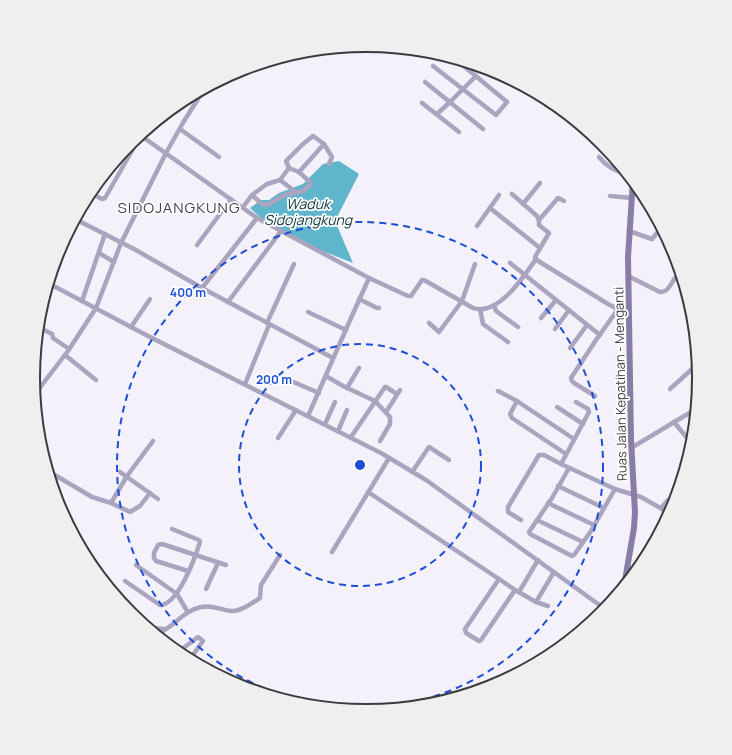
<svg xmlns="http://www.w3.org/2000/svg" width="732" height="755" viewBox="0 0 732 755" font-family="Manrope,sans-serif">
	<style>
		.water { fill: #5fb5cc }
		.lines { fill: none; stroke-linecap: round; stroke-linejoin: round }
		.minor { stroke: #aaa4bf; stroke-width: 4.5 }
		.secondary { stroke: #877da5; stroke-width: 6 }
		.ring { fill: none; stroke: #1d4ed8; stroke-width: 2; stroke-dasharray: 7 5 }
		.labels { text-anchor: middle; stroke-width: 3.5; stroke-linejoin: round; paint-order: stroke }
		.street-label { font-size: 13px; fill: #3c3b3e; stroke: #fff }
		.water-label { font-size: 14px; font-style: italic; fill: #08333d; stroke: #fff }
		.quarter-label { font-size: 15px; letter-spacing: 1px; fill: #45424a; stroke: #fff }
		.rim { fill: none; stroke: #3c3b3e; stroke-width: 2 }
		.centre { fill: #1d4ed8; stroke: #fff; stroke-width: 2 }
		.ring-label { font-size: 12px; text-anchor: middle; font-weight: bold; fill: #1d4ed8; stroke: #fff; stroke-width: 3.5; stroke-linejoin: round; paint-order: stroke }
	</style>
	<rect width="100%" height="100%" fill="#f4f1fa"/>
	<!-- water -->
	<polygon class="water" points="339,161 359,174 335,221 353,263 315,248 264,221 250,208 261,200 269,200 279,193 303,184 323,164"/>
	<g class="lines">
		<!-- minor -->
		<g class="minor">
			<polyline points="433,66 496,115 507,102 453,57"/>
			<polyline points="468,70 473,64"/>
			<polyline points="504,76 521,89 523,86"/>
			<polyline points="425,82 483,129"/>
			<polyline points="422,103 459,132"/>
			<polyline points="546,105 552,101"/>
			<polyline points="437,114 450,102 476,76"/>
			<polyline points="180,129 219,157"/>
			<path d="M140,135L257,218L369,278L408,296H411L422,280H424L473,308C498,317 524,276 536,259"/>
			<path d="M599,157C607,167 616,172 628,174"/>
			<polyline points="289,168 286,161 303,144 313,136 324,144 332,157 329,164"/>
			<polyline points="299,172 324,144"/>
			<polyline points="280,180 297,193"/>
			<polyline points="89,192 102,199 105,198 141,135"/>
			<polyline points="512,194 537,216 539,220 539,225 549,233 535,257 535,259 608,304 629,315"/>
			<polyline points="610,196 632,198"/>
			<polyline points="523,204 540,183"/>
			<polyline points="243,207 252,195 262,204 267,205 285,195 303,191 310,185 310,182 299,172 289,168 280,180 267,184 252,195"/>
			<polyline points="490,208 540,248"/>
			<polyline points="75,219 134,249 202,288 333,358"/>
			<polyline points="539,220 558,198 564,201"/>
			<polyline points="477,226 499,195"/>
			<polyline points="629,231 652,239 657,233 666,236"/>
			<polyline points="197,245 231,199"/>
			<polyline points="99,253 114,262"/>
			<polyline points="510,263 600,335"/>
			<path d="M628,276L660,292C668,293 671,283 675,278"/>
			<polyline points="48,283 148,336 381,453 426,480 605,609"/>
			<polyline points="202,288 257,218"/>
			<polyline points="359,299 377,308 379,308"/>
			<polyline points="82,301 105,234"/>
			<polyline points="228,302 281,231"/>
			<polyline points="494,305 496,311 518,327"/>
			<polyline points="480,309 483,324 508,342"/>
			<polyline points="308,312 346,330"/>
			<polyline points="541,318 556,300"/>
			<polyline points="267,323 294,264"/>
			<polyline points="429,323 439,332 462,301 475,264"/>
			<polyline points="131,327 150,299"/>
			<polyline points="555,329 569,310"/>
			<polyline points="44,330 52,334 53,338 69,349"/>
			<polyline points="570,348 587,325"/>
			<polyline points="65,355 96,380"/>
			<polyline points="698,364 691,370 699,379"/>
			<polyline points="326,376 343,386 375,401 390,417 390,424 380,441"/>
			<polyline points="284,378 319,393"/>
			<polyline points="245,384 269,325"/>
			<polyline points="347,388 359,368"/>
			<polyline points="670,389 691,370"/>
			<polyline points="498,391 517,401 574,439"/>
			<polyline points="35,394 68,351 96,308 121,243 166,153 184,121 205,88"/>
			<polyline points="595,396 574,383 572,381 571,378 596,340 618,309"/>
			<polyline points="517,401 510,414 512,418 566,454"/>
			<polyline points="576,402 588,409 589,412 561,464 615,489 641,497 669,513"/>
			<polyline points="557,407 583,424"/>
			<polyline points="386,412 400,390"/>
			<polyline points="308,416 347,327 369,278"/>
			<polyline points="674,422 692,444"/>
			<polyline points="325,424 335,402"/>
			<polyline points="338,431 347,410"/>
			<polyline points="351,437 385,387 386,387 397,394"/>
			<polyline points="278,438 296,410"/>
			<polyline points="631,448 696,409"/>
			<polyline points="569,468 552,498 529,532 530,534 572,556 574,555 591,531 615,489"/>
			<polyline points="48,471 92,497 111,503 127,476 153,441"/>
			<polyline points="120,472 158,499"/>
			<polyline points="412,472 429,447 449,460"/>
			<polyline points="558,486 604,508"/>
			<polyline points="368,492 499,579 465,629 466,633 479,641 481,640 515,590 536,602"/>
			<polyline points="111,503 130,512 140,506 150,493"/>
			<polyline points="548,503 594,525"/>
			<polyline points="661,508 668,500 674,503"/>
			<polyline points="521,520 508,512 508,507 539,455 544,455 561,464"/>
			<polyline points="537,520 583,542"/>
			<polyline points="332,552 389,458"/>
			<polyline points="136,565 177,594 187,611"/>
			<polyline points="188,571 156,561 154,558 154,553 158,545 162,544 226,565"/>
			<polyline points="499,579 515,590"/>
			<path d="M125,581L160,605C178,605 195,558 200,542L199,540L172,529"/>
			<polyline points="206,589 218,563"/>
			<polyline points="519,592 538,560"/>
			<polyline points="548,606 536,602 554,572"/>
			<polyline points="149,628 165,629"/>
			<path d="M156,634C173,629 182,611 201,607C212,604 222,611 232,611C242,611 252,603 260,598L261,585L280,555"/>
			<polyline points="178,652 198,637 203,641 190,659"/>
		</g>
		<!-- secondary -->
		<polyline class="secondary" points="624,586 634,528 635,512 631,440 628,257 633,180"/>
	</g>
	<!-- distance rings -->
	<g class="ring">
		<circle cx="360" cy="465" r="121"/>
		<circle cx="360" cy="465" r="243"/>
	</g>
	<g class="labels">
		<!-- street labels -->
		<g class="street-label">
			<text transform="translate(620 384) rotate(-91)" y="5">Ruas Jalan Kepatihan - Menganti</text>
		</g>
		<!-- water labels -->
		<g class="water-label">
			<text x="308" y="209">Waduk<tspan x="308" dy="16">Sidojangkung</tspan></text>
		</g>
		<!-- quarter labels -->
		<g class="quarter-label">
			<text x="179" y="213">SIDOJANGKUNG</text>
		</g>
	</g>
	<!-- crop -->
	<path d="M0 0H732V755H0ZM40 378a326 326 0 1 1 652 0a326 326 0 1 1-652 0Z" fill="#efeff0" fill-rule="evenodd"/>
	<path class="rim" d="M40 378a326 326 0 1 1 652 0a326 326 0 1 1-652 0Z"/>
	<circle cx="360" cy="465" r="6" class="centre"/>
	<g class="ring-label">
		<text x="188" y="297">400 m</text>
		<text x="274" y="384">200 m</text>
	</g>
</svg>
